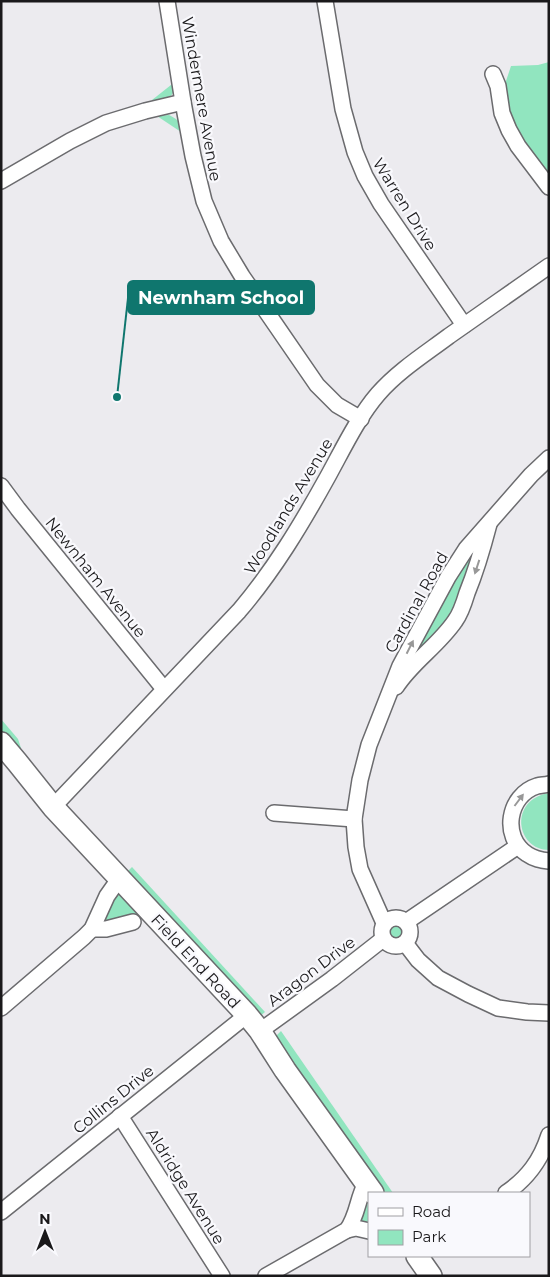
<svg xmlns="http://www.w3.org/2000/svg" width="550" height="1277" viewBox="0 0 550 1277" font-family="Montserrat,sans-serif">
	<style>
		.green { fill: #91e5bf }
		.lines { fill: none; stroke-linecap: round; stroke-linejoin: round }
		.street-casing { stroke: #6b6b6e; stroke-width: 18 }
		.secondary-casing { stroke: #6b6b6e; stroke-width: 24 }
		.street { stroke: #fff; stroke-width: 15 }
		.secondary { stroke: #fff; stroke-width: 21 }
		.oneway { fill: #989898 }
		.labels { text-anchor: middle; stroke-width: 4.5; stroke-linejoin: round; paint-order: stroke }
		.street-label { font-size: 16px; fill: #1a191b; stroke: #f9f9fd }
		.leader { fill: none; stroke: #0f766e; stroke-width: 2 }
		.callout-dot { fill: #0f766e; stroke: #f9f9fd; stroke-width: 2 }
		.callout { fill: #0f766e; stroke: #0f766e; stroke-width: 2 }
		.callout-label { font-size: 18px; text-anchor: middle; font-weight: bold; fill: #fff }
	</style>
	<rect width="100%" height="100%" fill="#ecebef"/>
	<!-- green -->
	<g class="green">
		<polygon points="549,62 549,179 525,146 511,119 504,87 511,66 538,65"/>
		<path d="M176,81C175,97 167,101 153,103L152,100Z"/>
		<path d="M169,115C180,121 181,122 184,134L157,116Z"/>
		<polygon points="476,544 454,614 414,660 408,656"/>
		<polygon points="1,719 18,739 21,748 18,753 1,733"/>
		<path d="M549,793V850C516,850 508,800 549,793Z"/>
		<polygon points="132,867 265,1012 258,1018 127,872"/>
		<polygon points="116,891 138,915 130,918 106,921 103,918"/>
		<circle cx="395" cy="932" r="7"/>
		<polygon points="281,1031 393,1193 383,1193 275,1037"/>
		<polygon points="363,1197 369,1206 369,1227 359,1224"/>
	</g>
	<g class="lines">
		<defs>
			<g id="street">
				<polyline points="167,1 183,102 193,156 204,201 221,241 242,276 317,385 337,405 361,419"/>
				<polyline points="325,1 343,109 355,152 365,176 381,204 464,325"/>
				<polyline points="493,74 498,86 502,113 509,130 518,146 549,187"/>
				<polyline points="1,181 70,141 106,123 145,111 183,102"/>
				<polyline points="1,486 18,509 164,689"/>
				<path d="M396,687C412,662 438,646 455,621C461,613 464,603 467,593C476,571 483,547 489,524"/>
				<path d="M549,784C545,785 541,785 537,786C508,795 501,837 527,854C534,859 541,860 549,861"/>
				<path d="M53,807L239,611C274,570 301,525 327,478C342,451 358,417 378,394C398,371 425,354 449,336C482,313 516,289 549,266"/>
				<polyline points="274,813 354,819"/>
				<circle cx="396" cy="932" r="14"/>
				<polyline points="406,922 518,846"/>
				<polyline points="384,923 360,869 356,847 354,819 360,780 369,745 400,666 448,577 466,549 531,475 549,458"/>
				<polyline points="92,929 106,929 133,922"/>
				<polyline points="405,943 418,960 438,978 468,994 498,1008 527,1012 549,1013"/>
				<polyline points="1,1008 84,937 92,929 107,896 119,879"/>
				<polyline points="260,1031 332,979 383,939"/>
				<polyline points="120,1116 222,1276"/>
				<path d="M506,1193C528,1178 541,1160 549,1135"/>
				<polyline points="1,1212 247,1015"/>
				<polyline points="347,1230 356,1228 369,1231"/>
				<path d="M266,1276L347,1230C358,1215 357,1199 366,1183"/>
			</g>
			<g id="secondary">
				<polyline points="1,743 17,762 53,807 247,1015 260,1031 285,1070 373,1193"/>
				<polyline points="417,1256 431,1276"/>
			</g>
		</defs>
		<!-- street casing -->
		<use href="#street" class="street-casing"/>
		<!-- secondary casing -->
		<use href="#secondary" class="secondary-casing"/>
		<!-- street -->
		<use href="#street" class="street"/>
		<!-- secondary -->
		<use href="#secondary" class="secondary"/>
	</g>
	<!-- one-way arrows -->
	<defs><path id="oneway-solid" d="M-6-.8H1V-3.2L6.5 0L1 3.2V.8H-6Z" transform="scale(1.25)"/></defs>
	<g class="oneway">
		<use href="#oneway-solid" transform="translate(477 567) rotate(108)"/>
		<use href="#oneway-solid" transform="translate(410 647) rotate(-63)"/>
		<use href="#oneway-solid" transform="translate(519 800) rotate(-53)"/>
	</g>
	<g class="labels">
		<!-- street labels -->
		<g class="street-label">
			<text transform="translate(202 99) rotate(80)" y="6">Windermere Avenue</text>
			<text transform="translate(405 204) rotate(58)" y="6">Warren Drive</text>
			<text transform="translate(288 506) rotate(-59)" y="6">Woodlands Avenue</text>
			<text transform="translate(96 577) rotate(51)" y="6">Newnham Avenue</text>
			<text transform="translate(416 602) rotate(-61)" y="6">Cardinal Road</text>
			<text transform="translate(196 961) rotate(47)" y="6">Field End Road</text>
			<text transform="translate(311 971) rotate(-37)" y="6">Aragon Drive</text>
			<text transform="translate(113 1099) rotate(-39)" y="6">Collins Drive</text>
			<text transform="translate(186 1186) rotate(58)" y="6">Aldridge Avenue</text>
		</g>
	</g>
	<!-- callouts -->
	<path class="leader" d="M117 397L128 298"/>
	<circle class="callout-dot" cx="117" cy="397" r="5"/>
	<rect class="callout" x="128" y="281" width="186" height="33" rx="5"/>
	<g class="callout-label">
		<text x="221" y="304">Newnham School</text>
	</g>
	<!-- border -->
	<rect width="550" height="1277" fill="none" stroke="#1a191b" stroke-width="5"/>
	<!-- legend -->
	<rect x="368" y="1192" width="162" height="65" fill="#f9f9fd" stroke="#a09fa3"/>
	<rect x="378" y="1208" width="25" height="8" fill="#ffffff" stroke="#a09fa3"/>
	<text x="412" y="1217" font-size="15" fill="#1a191b">Road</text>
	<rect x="378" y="1230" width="25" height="15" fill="#91e5bf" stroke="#a09fa3"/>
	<text x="412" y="1242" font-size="15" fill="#1a191b">Park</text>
	<!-- north arrow -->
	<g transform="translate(45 1232)" stroke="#f9f9fd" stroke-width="4" paint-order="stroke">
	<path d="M0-4L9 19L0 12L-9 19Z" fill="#1a191b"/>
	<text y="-8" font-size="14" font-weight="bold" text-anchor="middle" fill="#1a191b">N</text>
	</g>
</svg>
